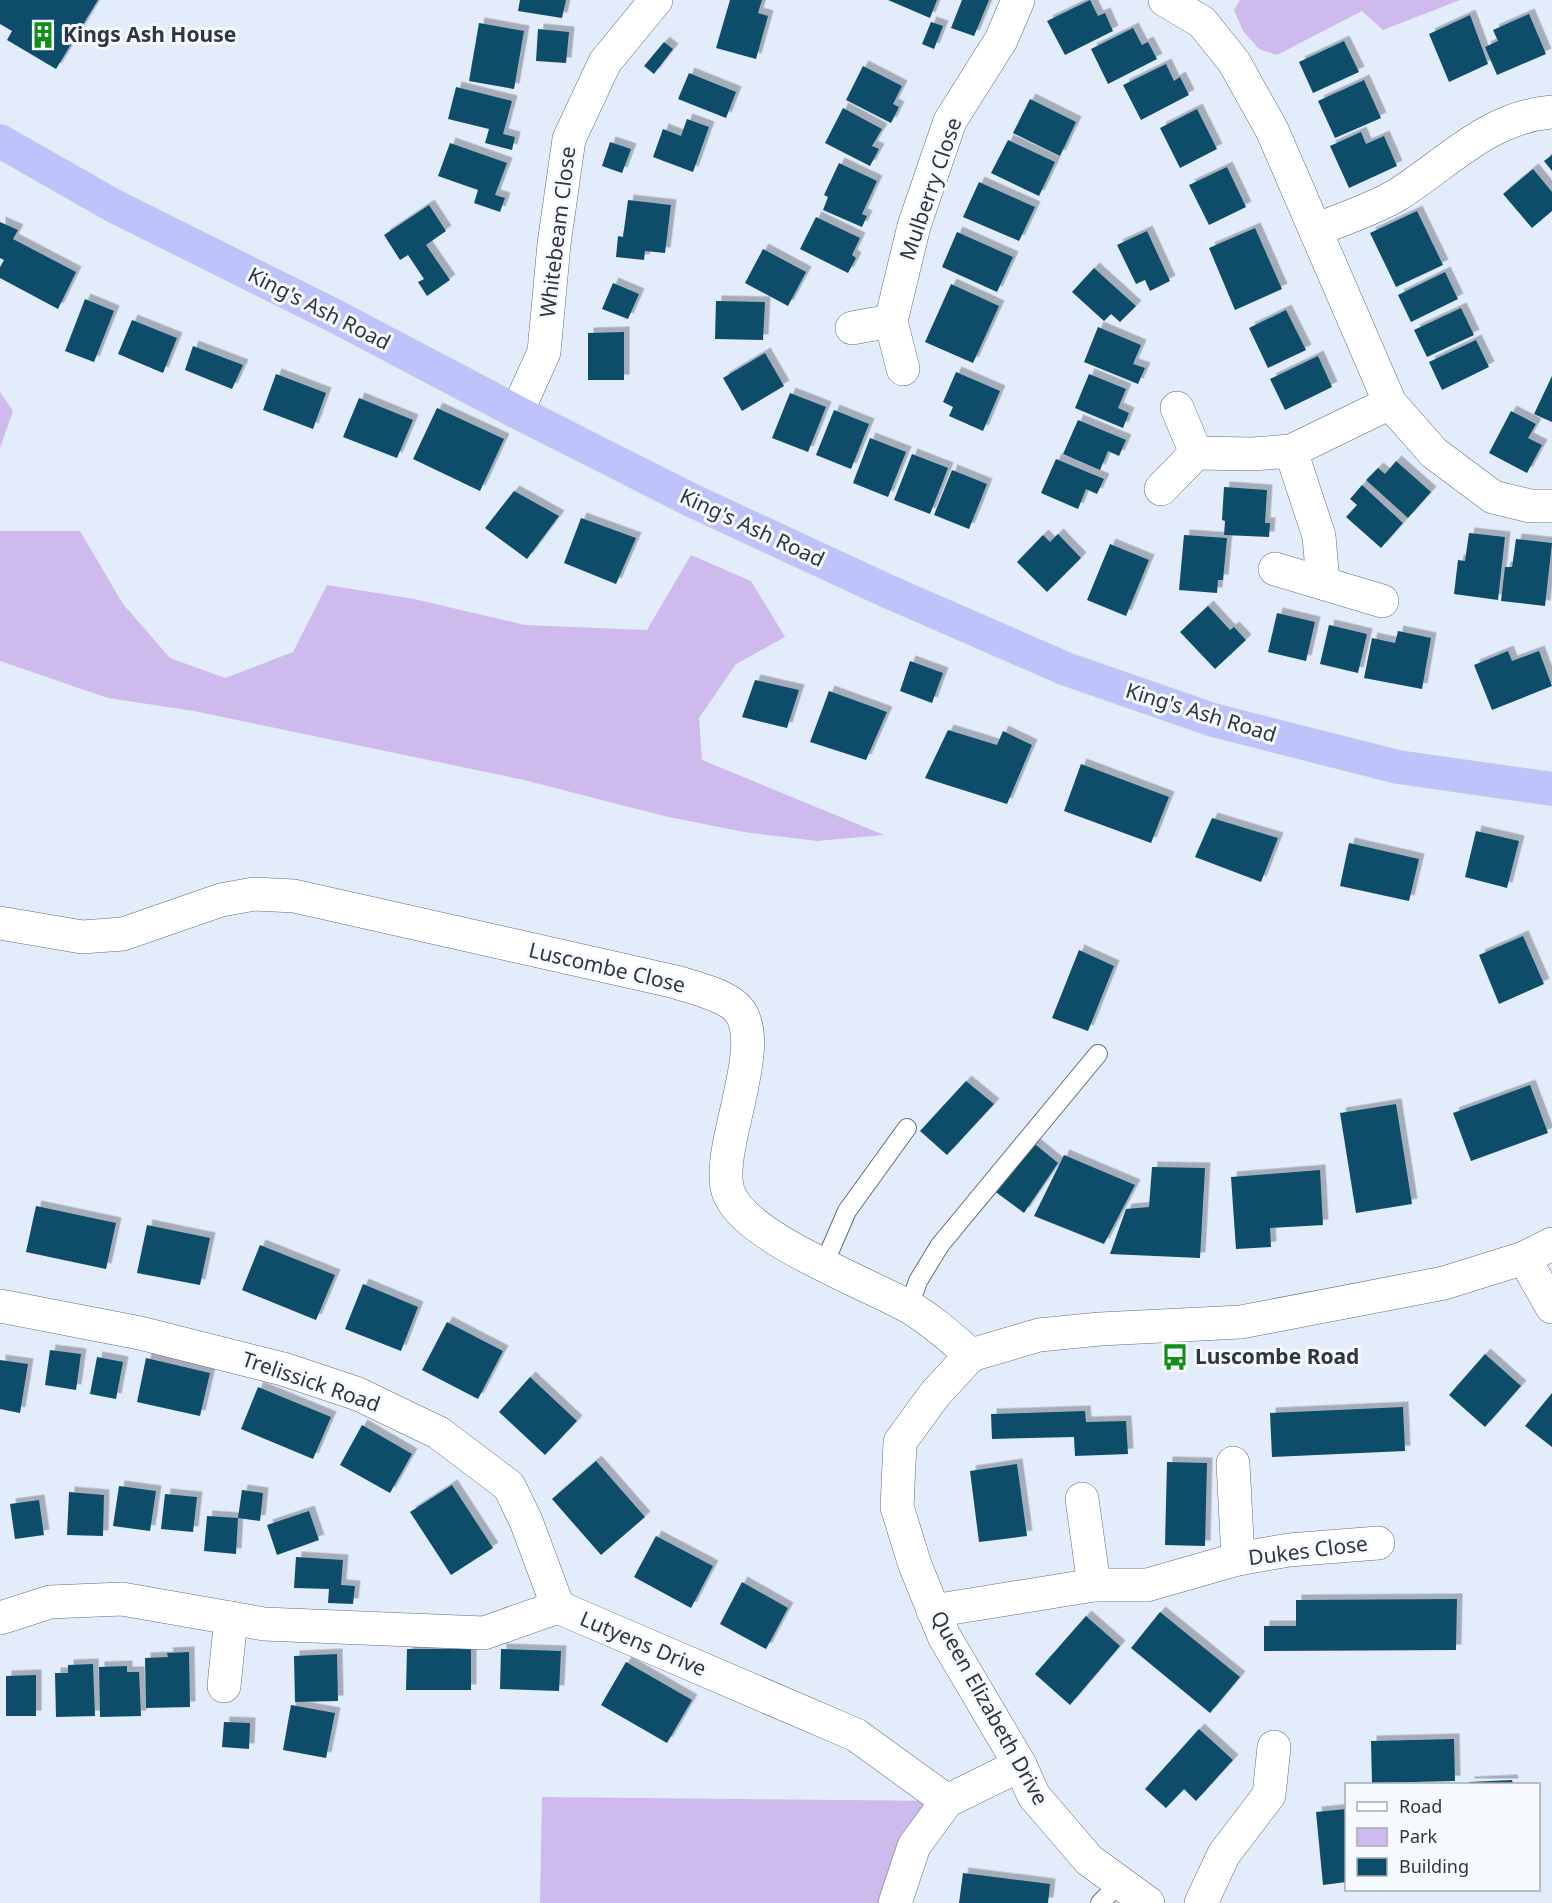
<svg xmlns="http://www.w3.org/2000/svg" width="1552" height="1903" viewBox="0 0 1552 1903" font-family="'Noto Sans',sans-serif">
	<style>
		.green { fill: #cebaec }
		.building { fill: #0b4d6b; filter: url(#shadow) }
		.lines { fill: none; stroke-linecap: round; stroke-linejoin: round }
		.service-casing { stroke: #5e6d82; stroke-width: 20 }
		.minor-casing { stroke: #5e6d82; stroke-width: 34 }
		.trunk-casing { stroke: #cdcfd1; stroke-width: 34 }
		.service { stroke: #fff; stroke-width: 18 }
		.minor { stroke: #fff; stroke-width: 33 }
		.trunk { stroke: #bec3fc; stroke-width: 33 }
		.labels { text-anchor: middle; stroke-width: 6; stroke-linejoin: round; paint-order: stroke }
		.poi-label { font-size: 21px; font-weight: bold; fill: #2f363f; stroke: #f6f9fe; text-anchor: start }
		.street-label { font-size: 21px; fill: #2f363f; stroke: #f6f9fe }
	</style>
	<defs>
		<filter id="shadow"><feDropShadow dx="5.5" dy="-5.5" stdDeviation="0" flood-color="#0004"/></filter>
	</defs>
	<rect width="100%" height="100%" fill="#e2ecfb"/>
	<!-- green -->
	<g class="green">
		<polygon points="1240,0 1460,0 1383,30 1362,11 1277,55 1259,49 1243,31 1234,10"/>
		<polygon points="0,392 13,411 0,448"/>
		<polygon points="0,531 80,531 123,604 170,658 225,678 293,652 327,585 414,599 525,625 647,630 691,555 751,581 785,637 736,664 699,718 702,760 884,835 817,841 744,832 664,816 524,780 194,711 108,698 0,661"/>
		<polygon points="542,1797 947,1801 895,1903 540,1903"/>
	</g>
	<!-- building -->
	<g class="building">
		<polygon points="0,0 98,0 56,69 7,40 12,31 0,24"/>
		<polygon points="520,0 566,0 562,18 518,11"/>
		<polygon points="730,0 762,0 758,13 768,16 756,59 716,48"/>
		<polygon points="888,0 937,0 930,18"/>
		<polygon points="962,0 989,0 974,36 951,28"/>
		<polygon points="1090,0 1098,16 1105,13 1113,31 1065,55 1047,21"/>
		<polygon points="1529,14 1546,54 1497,75 1485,47 1498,41 1493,30"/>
		<polygon points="1470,15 1488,64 1449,82 1429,34"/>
		<polygon points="931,22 943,26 934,49 922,44"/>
		<polygon points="479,23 524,31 514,89 469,81"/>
		<polygon points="1133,28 1142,45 1148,42 1157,59 1108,84 1091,49"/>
		<polygon points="538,29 569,32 566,63 536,61"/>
		<polygon points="1344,41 1359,72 1313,93 1299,62"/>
		<polygon points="664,42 673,49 654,74 644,66"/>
		<polygon points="1166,64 1174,81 1180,77 1189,95 1141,120 1123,85"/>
		<polygon points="863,66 902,86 893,104 899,107 891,123 846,100"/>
		<polygon points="689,73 736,92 726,118 678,99"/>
		<polygon points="1364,80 1381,118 1335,138 1318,101"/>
		<polygon points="456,87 512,101 503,134 515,137 512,150 485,143 489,129 448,119"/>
		<polygon points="1030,99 1076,122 1060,156 1013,133"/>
		<polygon points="843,108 882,129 872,146 879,149 870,166 825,143"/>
		<polygon points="1197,109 1217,149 1180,168 1160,128"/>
		<polygon points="687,119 709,127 693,172 653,157 663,129 681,136"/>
		<polygon points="1361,132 1366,144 1384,136 1397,166 1349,188 1330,146"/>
		<polygon points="1008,140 1055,162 1039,196 991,173"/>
		<polygon points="610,142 631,149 622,173 602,166"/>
		<polygon points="450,143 507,163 495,195 505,198 500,212 474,203 478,190 438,176"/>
		<polygon points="1552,155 1552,171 1544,161"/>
		<polygon points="839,163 877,181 862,214 867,216 862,227 823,210 828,197 824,195"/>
		<polygon points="1227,167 1246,207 1209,225 1189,185"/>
		<polygon points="1533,169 1552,192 1552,211 1532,228 1503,194"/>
		<polygon points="979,182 1035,207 1019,241 963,217"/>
		<polygon points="628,200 671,205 665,253 645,251 644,260 616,257 618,236 623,237"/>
		<polygon points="429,205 446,231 426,245 450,280 427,296 418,282 424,279 408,255 400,260 384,235"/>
		<polygon points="1417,211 1443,265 1396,287 1370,233"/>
		<polygon points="816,217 860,238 852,255 856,258 848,273 800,249"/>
		<polygon points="0,222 18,230 13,239 76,272 58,309 0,278 0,267 4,260 0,258"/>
		<polygon points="1255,228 1282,289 1235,310 1209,248"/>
		<polygon points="1147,231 1170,281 1150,291 1145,280 1136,284 1117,245"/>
		<polygon points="957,232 1013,257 997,292 942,267"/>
		<polygon points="763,249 806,272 788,306 745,283"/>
		<polygon points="1094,268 1136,306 1120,322 1111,314 1104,321 1072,292"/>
		<polygon points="1445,272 1458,299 1411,322 1398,295"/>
		<polygon points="613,283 639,294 628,319 602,309"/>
		<polygon points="951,284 999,306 973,363 925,342"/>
		<polygon points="85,299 114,311 94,362 65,351"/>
		<polygon points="716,301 765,302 763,340 715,339"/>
		<polygon points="1461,308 1474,335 1427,357 1414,330"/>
		<polygon points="1286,310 1306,350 1268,368 1249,328"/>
		<polygon points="132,320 177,338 163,373 118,354"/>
		<polygon points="1098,327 1141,345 1133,364 1145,368 1138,384 1084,362"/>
		<polygon points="624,332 624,380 588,380 588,333"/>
		<polygon points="1476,340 1489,367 1442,390 1429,362"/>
		<polygon points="193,346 243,365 232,389 185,370"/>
		<polygon points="765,353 784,386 742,411 723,378"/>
		<polygon points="1318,356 1332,387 1285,410 1270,379"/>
		<polygon points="956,372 1000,391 983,431 949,416 953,407 943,402"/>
		<polygon points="276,374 326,393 313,429 263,410"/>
		<polygon points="1089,374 1126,389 1118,408 1129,413 1123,428 1075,408"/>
		<polygon points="1552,376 1552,422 1534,414"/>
		<polygon points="790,393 826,407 808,452 772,438"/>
		<polygon points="359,398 413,420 397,458 343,437"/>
		<polygon points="437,408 504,439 480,491 413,459"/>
		<polygon points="834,410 869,424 851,469 816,455"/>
		<polygon points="1511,411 1536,424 1528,438 1542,445 1527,473 1489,453"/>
		<polygon points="1078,420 1126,440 1119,456 1108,451 1100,470 1063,454"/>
		<polygon points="870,438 906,452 888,497 853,483"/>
		<polygon points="912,454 948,468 930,514 894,500"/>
		<polygon points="1056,459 1104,479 1097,494 1086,489 1078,509 1041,493"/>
		<polygon points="1396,461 1431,492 1408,518 1366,480 1378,468 1385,474"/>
		<polygon points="952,470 987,484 969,529 934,515"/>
		<polygon points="1362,485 1403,523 1381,548 1346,517 1357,505 1350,499"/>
		<polygon points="1224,487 1267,490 1265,523 1270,523 1269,537 1224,535 1225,521 1222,520"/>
		<polygon points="514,491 559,516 527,559 485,528"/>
		<polygon points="581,518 636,538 616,584 564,563"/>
		<polygon points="1469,533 1505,537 1498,600 1454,594 1458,560 1465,561"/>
		<polygon points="1058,534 1081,558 1047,592 1017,562 1043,535 1050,542"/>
		<polygon points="1184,535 1227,538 1223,580 1218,580 1217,593 1179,590"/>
		<polygon points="1516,539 1552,543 1545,606 1501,601 1505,567 1512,567"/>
		<polygon points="1110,544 1149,560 1126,616 1087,600"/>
		<polygon points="1208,606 1230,630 1234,627 1246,640 1215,669 1180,632"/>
		<polygon points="1277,613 1315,622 1306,661 1268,652"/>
		<polygon points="1329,625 1367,634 1358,673 1320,664"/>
		<polygon points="1398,631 1431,638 1422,689 1364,678 1372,638 1395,643"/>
		<polygon points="1508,651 1512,661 1539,651 1552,686 1492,710 1474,665"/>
		<polygon points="910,661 943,673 932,703 900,691"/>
		<polygon points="755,680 799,690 787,728 742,717"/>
		<polygon points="829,691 887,712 866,760 810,742"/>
		<polygon points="948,730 997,745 1003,731 1032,745 1007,804 925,778"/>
		<polygon points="1081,764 1169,797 1151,843 1064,811"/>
		<polygon points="1212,818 1278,838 1261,882 1195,857"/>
		<polygon points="1476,831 1519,841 1507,888 1465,877"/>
		<polygon points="1349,843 1419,859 1409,901 1340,886"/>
		<polygon points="1523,936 1544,984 1499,1004 1479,955"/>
		<polygon points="1079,950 1114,966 1088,1031 1052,1018"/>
		<polygon points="966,1081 994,1104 947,1155 920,1131"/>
		<polygon points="1530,1085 1548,1133 1471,1161 1453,1113"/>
		<polygon points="1396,1104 1412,1204 1356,1213 1340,1113"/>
		<polygon points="1030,1140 1058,1163 1024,1213 993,1190"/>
		<polygon points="1064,1155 1135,1185 1104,1244 1034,1216"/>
		<polygon points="1152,1167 1205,1168 1200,1258 1110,1254 1126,1209 1149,1207"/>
		<polygon points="1320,1170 1323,1225 1270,1228 1271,1247 1236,1249 1231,1177"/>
		<polygon points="36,1206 116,1223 106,1269 26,1252"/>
		<polygon points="147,1225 210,1238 200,1285 137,1273"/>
		<polygon points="260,1245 335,1275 316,1320 242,1290"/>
		<polygon points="363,1284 418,1307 401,1351 345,1329"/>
		<polygon points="447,1322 503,1351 478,1399 422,1370"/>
		<polygon points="50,1350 81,1354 76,1390 45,1385"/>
		<polygon points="1485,1354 1521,1386 1485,1427 1449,1395"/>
		<polygon points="97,1357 123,1362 116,1399 90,1394"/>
		<polygon points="146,1358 210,1373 200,1416 137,1402"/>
		<polygon points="0,1360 28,1364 20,1413 0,1409"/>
		<polygon points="530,1377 577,1421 545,1455 499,1412"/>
		<polygon points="258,1387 331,1417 313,1459 241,1429"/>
		<polygon points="1552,1393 1552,1447 1525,1426"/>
		<polygon points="1403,1407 1405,1451 1272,1457 1270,1413"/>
		<polygon points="1085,1411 1086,1422 1126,1421 1128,1454 1075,1456 1074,1437 992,1439 991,1414"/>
		<polygon points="362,1425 412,1454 390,1493 340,1465"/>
		<polygon points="596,1461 645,1517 601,1555 552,1499"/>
		<polygon points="1167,1462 1207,1463 1205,1546 1165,1545"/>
		<polygon points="1017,1464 1027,1536 979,1542 970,1471"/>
		<polygon points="452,1485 493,1548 451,1575 410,1512"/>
		<polygon points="119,1486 156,1491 150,1531 113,1526"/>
		<polygon points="242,1490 263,1493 260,1521 238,1518"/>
		<polygon points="69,1492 104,1495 103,1536 67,1535"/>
		<polygon points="165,1494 197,1497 193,1532 161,1529"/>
		<polygon points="39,1500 44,1535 15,1539 10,1504"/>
		<polygon points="309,1511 319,1540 277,1555 267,1525"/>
		<polygon points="207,1516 238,1518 236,1554 204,1551"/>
		<polygon points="656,1536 713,1566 691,1608 634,1577"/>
		<polygon points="296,1557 343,1560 341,1585 355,1586 353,1604 328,1603 329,1589 294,1588"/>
		<polygon points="742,1582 788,1608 766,1649 720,1624"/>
		<polygon points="1457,1599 1456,1650 1264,1651 1264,1626 1296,1626 1296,1600"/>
		<polygon points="1160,1612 1240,1677 1210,1713 1131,1648"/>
		<polygon points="1086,1616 1120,1646 1070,1705 1035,1674"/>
		<polygon points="407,1649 471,1649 471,1690 406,1690"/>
		<polygon points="501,1649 561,1651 559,1691 500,1689"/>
		<polygon points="189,1652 190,1707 146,1708 145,1658 168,1657 167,1653"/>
		<polygon points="337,1654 338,1701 295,1702 294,1656"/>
		<polygon points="626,1662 692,1700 667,1743 601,1705"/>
		<polygon points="93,1664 95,1716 56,1717 55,1673 68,1673 68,1665"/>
		<polygon points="127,1666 127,1672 139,1672 141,1716 100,1717 99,1667"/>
		<polygon points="36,1675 36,1716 6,1716 6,1676"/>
		<polygon points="291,1705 335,1713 326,1758 283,1750"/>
		<polygon points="224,1722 250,1723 249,1749 222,1747"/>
		<polygon points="1199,1729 1233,1760 1196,1801 1184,1789 1166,1808 1145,1789"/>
		<polygon points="1454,1739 1455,1781 1372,1783 1371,1741"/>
		<polygon points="1512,1780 1513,1784 1469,1784 1469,1782"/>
		<polygon points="1346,1809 1346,1882 1323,1885 1316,1812"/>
		<polygon points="963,1873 1050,1884 1048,1903 959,1903"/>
	</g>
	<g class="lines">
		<defs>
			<g id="service">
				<polyline points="824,1264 847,1211 907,1128"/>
				<polyline points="909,1307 918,1281 940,1245 1098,1054"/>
				<polyline points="1100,1903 1120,1883"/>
			</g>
			<g id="minor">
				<polyline points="1165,0 1202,22 1234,62 1272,130 1390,403 1434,453 1493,497 1530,506 1552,506"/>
				<path d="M1316,230C1340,220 1376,208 1397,195C1448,163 1488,117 1552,112"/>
				<polyline points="852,328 891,321"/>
				<polyline points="903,369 891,321 914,226 950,121 1001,40 1018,0"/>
				<polyline points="1177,408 1196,453"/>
				<polyline points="517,412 544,352 554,244 569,139 605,62 656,0"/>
				<polyline points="1161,489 1196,453 1253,454 1291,451"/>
				<polyline points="1275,569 1382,601"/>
				<polyline points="1323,583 1319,536 1291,451 1390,403"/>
				<path d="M0,923L82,937L123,934L221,900L254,894L294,896L676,982C694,988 715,992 731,1003C776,1031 714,1146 728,1191C742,1237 867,1283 909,1307C932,1320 951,1338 971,1355"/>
				<polyline points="1524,1258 1552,1307"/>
				<polyline points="0,1306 140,1333 283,1369 358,1394 439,1433 509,1486 526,1521 558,1607"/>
				<polyline points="971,1355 935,1394 900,1442 897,1507 915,1565 944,1636 1020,1765 1034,1796 1089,1860 1148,1903"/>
				<polyline points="971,1355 1039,1335 1100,1329 1241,1322 1444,1283 1524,1258 1552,1244"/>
				<polyline points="1233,1463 1238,1559"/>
				<polyline points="1082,1499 1094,1585"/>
				<polyline points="933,1611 1094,1585 1147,1585 1238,1559 1289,1550 1378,1543"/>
				<polyline points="0,1618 50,1602 122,1599 264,1624 484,1633 558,1607 856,1735 947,1801"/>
				<polyline points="224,1686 231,1618"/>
				<polyline points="895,1903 914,1846 947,1801 1020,1765"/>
				<polyline points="1201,1903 1224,1854 1269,1795 1274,1747"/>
			</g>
			<polyline id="trunk" points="0,141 114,206 333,315 517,412 691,500 887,591 1066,669 1213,720 1398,767 1552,789"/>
		</defs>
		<!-- service casing -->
		<use href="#service" class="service-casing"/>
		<!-- minor casing -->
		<use href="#minor" class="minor-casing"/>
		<!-- trunk casing -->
		<use href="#trunk" class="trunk-casing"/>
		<!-- service -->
		<use href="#service" class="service"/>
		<!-- minor -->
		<use href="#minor" class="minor"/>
		<!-- trunk -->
		<use href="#trunk" class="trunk"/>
	</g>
	<!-- icons -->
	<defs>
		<symbol id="building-bare" viewBox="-9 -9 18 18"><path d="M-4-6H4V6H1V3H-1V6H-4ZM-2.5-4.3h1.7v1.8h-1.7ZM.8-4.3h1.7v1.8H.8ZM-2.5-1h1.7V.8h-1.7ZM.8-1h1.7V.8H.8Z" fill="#128e19" stroke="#f6f9fe" stroke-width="2.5" paint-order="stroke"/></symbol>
		<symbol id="bus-bare" viewBox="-9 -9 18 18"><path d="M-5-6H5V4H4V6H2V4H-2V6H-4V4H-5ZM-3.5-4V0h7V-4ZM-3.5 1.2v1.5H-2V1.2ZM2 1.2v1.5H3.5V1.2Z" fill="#128e19" stroke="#f6f9fe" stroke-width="2.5" paint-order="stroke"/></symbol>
	</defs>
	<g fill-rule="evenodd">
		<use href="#building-bare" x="24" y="16" width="38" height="38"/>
		<use href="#bus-bare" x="1156" y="1338" width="38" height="38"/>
	</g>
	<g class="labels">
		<!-- poi labels -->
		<g class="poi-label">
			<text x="63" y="42">Kings Ash House</text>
			<text x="1195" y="1364">Luscombe Road</text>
		</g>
		<!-- street labels -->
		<g class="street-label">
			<text transform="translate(931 189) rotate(-71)" y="7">Mulberry Close</text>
			<text transform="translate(558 232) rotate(-83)" y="7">Whitebeam Close</text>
			<text transform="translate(319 309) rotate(27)" y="7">King's Ash Road</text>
			<text transform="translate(752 528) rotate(25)" y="7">King's Ash Road</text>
			<text transform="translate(1201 713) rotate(17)" y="7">King's Ash Road</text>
			<text transform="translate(607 968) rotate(13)" y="7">Luscombe Close</text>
			<text transform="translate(311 1382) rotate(19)" y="7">Trelissick Road</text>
			<text transform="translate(1308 1551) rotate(-7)" y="7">Dukes Close</text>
			<text transform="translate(643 1644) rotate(23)" y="7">Lutyens Drive</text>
			<text transform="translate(989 1708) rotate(61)" y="7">Queen Elizabeth Drive</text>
		</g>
	</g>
	<!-- legend -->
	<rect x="1345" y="1783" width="195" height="108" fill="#f6f9fe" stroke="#a6abb2" stroke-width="1.5"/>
	<rect x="1357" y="1802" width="30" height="9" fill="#ffffff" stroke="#a6abb2" stroke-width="1.5"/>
	<text x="1399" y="1813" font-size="18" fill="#2f363f">Road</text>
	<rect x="1357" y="1828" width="30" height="18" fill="#cebaec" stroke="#a6abb2" stroke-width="1.5"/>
	<text x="1399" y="1843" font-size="18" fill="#2f363f">Park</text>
	<rect x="1357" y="1858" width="30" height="18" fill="#0b4d6b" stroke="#a6abb2" stroke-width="1.5"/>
	<text x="1399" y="1873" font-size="18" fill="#2f363f">Building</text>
</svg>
